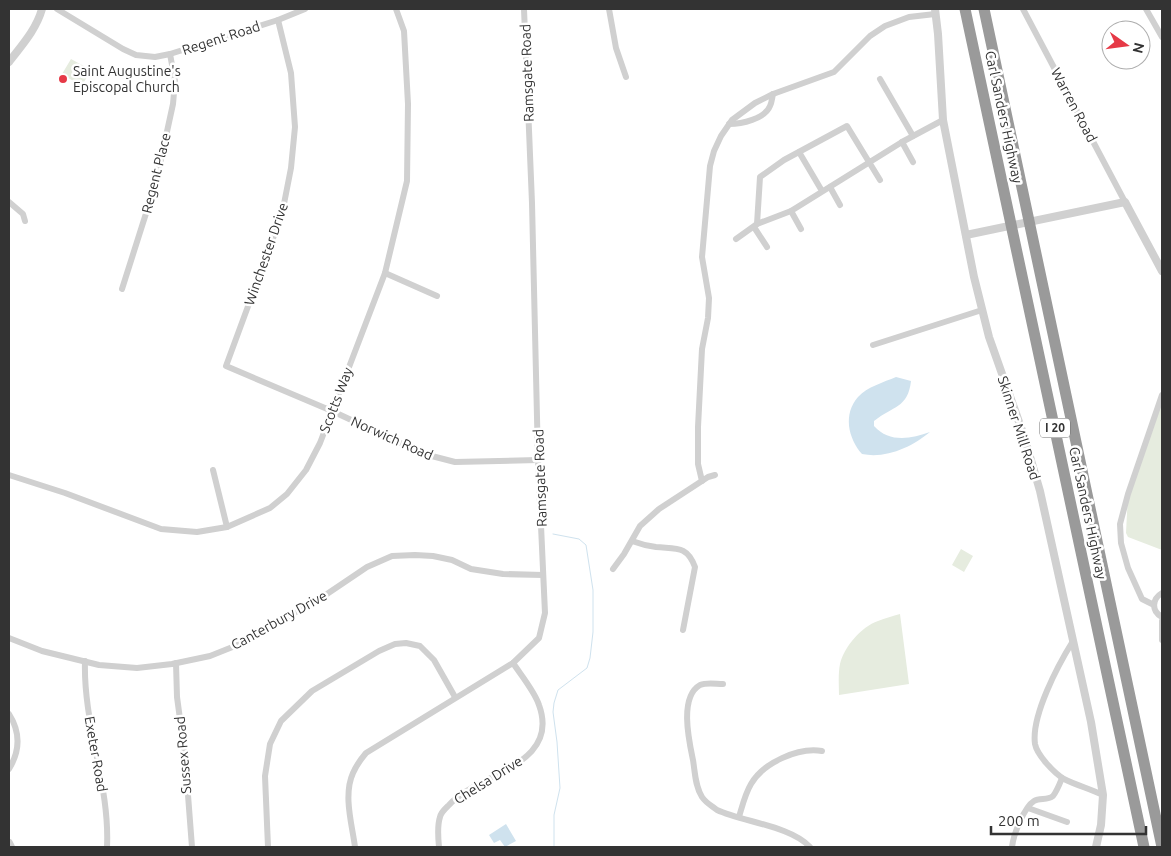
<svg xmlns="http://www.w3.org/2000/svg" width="1171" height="856" viewBox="0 0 1171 856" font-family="Ubuntu,sans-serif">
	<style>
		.green { fill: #e6ecdf }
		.water { fill: #cfe2ee }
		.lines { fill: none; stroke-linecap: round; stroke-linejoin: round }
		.stream { stroke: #cfe2ee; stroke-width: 1 }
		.minor { stroke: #d0d0d0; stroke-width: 6 }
		.tertiary { stroke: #d0d0d0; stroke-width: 8 }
		.motorway { stroke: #9a9a9a; stroke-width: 11 }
		.poi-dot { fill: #e63946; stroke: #fff; stroke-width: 2 }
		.labels { text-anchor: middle; stroke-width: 5; stroke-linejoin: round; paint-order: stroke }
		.shield { fill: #fff; stroke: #707070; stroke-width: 1 }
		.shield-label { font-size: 12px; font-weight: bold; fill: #333 }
		.street-label { font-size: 14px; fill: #333; stroke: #fff }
		.poi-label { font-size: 14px; fill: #333; stroke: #fff; text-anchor: start }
	</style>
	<rect width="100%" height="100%" fill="#fff"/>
	<!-- green -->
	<g class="green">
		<polygon points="71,59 91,70 80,89 77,87 78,84 62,74"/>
		<polygon points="1162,400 1162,550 1128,537 1126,533 1128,494"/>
		<polygon points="961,549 973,556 964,572 952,565"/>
		<path d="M900,614L909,684L839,695C839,685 838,674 840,664C844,647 861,627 878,621C885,618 893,616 900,614Z"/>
	</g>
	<!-- water -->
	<g class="water">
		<path d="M896,377L911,381C908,408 893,406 874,421V426C889,443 911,439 930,432C912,447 886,459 862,454C848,438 843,414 858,397C867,387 884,382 896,377Z"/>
		<polygon points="506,824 516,841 505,847 500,840 494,843 489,835"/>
	</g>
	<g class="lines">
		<!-- stream -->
		<polyline class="stream" points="553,534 579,539 586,545 593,590 593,632 590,658 587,668 558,690 554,703 553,712 557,742 560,788 554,815 554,847"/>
		<!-- minor -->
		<g class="minor">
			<polyline points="57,9 123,49 136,55 155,57 170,54 278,20 305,9"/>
			<polyline points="609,9 616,48 626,77"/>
			<polyline points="1023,9 1125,202"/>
			<polyline points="1146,9 1162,37"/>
			<polyline points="278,20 291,73 295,127 291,168 282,214 226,366 332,411 424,454 455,462 538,460"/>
			<polyline points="880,79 913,136"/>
			<path d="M729,124C741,124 765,119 770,106C772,102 772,98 773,94"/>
			<polyline points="902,142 913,162"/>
			<polyline points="799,152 822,191"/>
			<polyline points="880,180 847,126 784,160 760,177 757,224 791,211 902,142 943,120"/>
			<polyline points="830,187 840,205"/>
			<polyline points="9,202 23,214 25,221"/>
			<polyline points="791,211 801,229"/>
			<polyline points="754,227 767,247"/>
			<polyline points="736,239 757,224"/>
			<polyline points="385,273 437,296"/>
			<polyline points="122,289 156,182 173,104 175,81 170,54"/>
			<polyline points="873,345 982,310"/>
			<polyline points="213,470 227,527"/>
			<polyline points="9,475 65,493 161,529 197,532 227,527 270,508 287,494 306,470 320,443 385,273 407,181 408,104 404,31 396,9"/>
			<polyline points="702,481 698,464 698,427 702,349 708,318 709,298 702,257 710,166 714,151 721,136 732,120 755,103 773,94 834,72 870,36 885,26 909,17 935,14"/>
			<path d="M632,541C640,544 648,546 656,547C676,549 687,545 695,567L683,630"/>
			<polyline points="613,569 624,554 640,526 659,509 708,477 715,475"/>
			<path d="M1162,593C1152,599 1151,611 1162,617"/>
			<polyline points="1154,605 1142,599 1128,568 1121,543 1120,524 1128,494 1162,395"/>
			<polyline points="1162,621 1162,640"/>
			<polyline points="9,638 42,651 99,665 137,668 172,664 210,656 240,644 324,596 367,567 392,556 415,555 433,556 452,560 471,569 503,574 543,575"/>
			<path d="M1073,641C1058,665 1031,716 1035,744C1037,755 1054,773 1064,779C1076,785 1090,789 1103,795"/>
			<path d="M85,661C83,724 110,785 107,847"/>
			<polyline points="176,663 177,697 185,756 192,847"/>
			<path d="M723,684C716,684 707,682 700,685C679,697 689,741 693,760C695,772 695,786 702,797C706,803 712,806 717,810C743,822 791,826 810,847"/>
			<path d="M9,714C21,733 20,751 9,769"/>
			<polyline points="1028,808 1067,822"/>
			<path d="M739,817C742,807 745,794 751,784C763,763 798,747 822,751"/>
			<polyline points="268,847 265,776 270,744 281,721 312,691 379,651 395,644 406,643 420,646 434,660 455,697"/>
			<path d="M355,847C352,824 343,795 353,773C356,766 361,759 366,753L513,663L539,638L545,613L538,460L532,203L524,9"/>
			<path d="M439,847C438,837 437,826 440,817C441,812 446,808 449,805C478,773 561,766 539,705C535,692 521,675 513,663"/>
			<path d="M1012,847C1013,836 1024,807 1034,801C1040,797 1047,801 1053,796C1057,791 1060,783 1062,778"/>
		</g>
		<!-- tertiary -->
		<g class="tertiary">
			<polyline points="935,9 938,34 943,120 974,277 989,337 1024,436 1040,491 1091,722 1103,795 1101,825 1096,847"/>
			<path d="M9,62C22,45 36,30 42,9"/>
			<polyline points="966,235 1125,202 1162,271"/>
			<polyline points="9,843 11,847"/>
		</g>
		<!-- motorway -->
		<g class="motorway">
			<polyline points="965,9 1144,847"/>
			<polyline points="984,9 1162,847"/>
		</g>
	</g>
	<!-- markers -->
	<circle class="poi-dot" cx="63" cy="79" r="5"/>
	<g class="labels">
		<!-- shield labels -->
		<rect class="shield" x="1040" y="418.5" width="30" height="19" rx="4"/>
		<g class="shield-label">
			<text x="1055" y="432">I 20</text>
		</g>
		<!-- street labels -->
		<g class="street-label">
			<text transform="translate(221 38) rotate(-18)" y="5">Regent Road</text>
			<text transform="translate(527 73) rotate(-92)" y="5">Ramsgate Road</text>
			<text transform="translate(1074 105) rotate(62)" y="5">Warren Road</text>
			<text transform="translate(1004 117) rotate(78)" y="5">Carl Sanders Highway</text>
			<text transform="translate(156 173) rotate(-76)" y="5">Regent Place</text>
			<text transform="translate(266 254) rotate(-71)" y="5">Winchester Drive</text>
			<text transform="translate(336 400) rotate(-69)" y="5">Scotts Way</text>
			<text transform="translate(1019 428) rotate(72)" y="5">Skinner Mill Road</text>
			<text transform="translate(392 438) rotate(24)" y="5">Norwich Road</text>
			<text transform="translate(540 478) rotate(-92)" y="5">Ramsgate Road</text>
			<text transform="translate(1088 513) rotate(78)" y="5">Carl Sanders Highway</text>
			<text transform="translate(279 620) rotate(-29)" y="5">Canterbury Drive</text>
			<text transform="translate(96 754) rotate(80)" y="5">Exeter Road</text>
			<text transform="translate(183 755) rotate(-95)" y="5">Sussex Road</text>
			<text transform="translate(488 780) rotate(-32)" y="5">Chelsa Drive</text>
		</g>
		<!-- poi labels -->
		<g class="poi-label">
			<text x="73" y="76">Saint Augustine's<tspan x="73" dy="16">Episcopal Church</tspan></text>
		</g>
	</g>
	<!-- border -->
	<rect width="1171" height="856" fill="none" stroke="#333333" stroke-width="20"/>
	<!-- north arrow -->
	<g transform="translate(1126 45) rotate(104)"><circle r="24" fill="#ffffff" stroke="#adadad"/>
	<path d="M0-4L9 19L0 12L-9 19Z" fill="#e63946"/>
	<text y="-8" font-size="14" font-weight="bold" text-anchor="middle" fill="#333333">N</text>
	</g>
	<!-- scale -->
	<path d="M991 826v8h155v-8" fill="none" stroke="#333333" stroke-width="2.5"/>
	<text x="998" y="826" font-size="15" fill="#333333" stroke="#ffffff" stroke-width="4" paint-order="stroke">200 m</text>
</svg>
